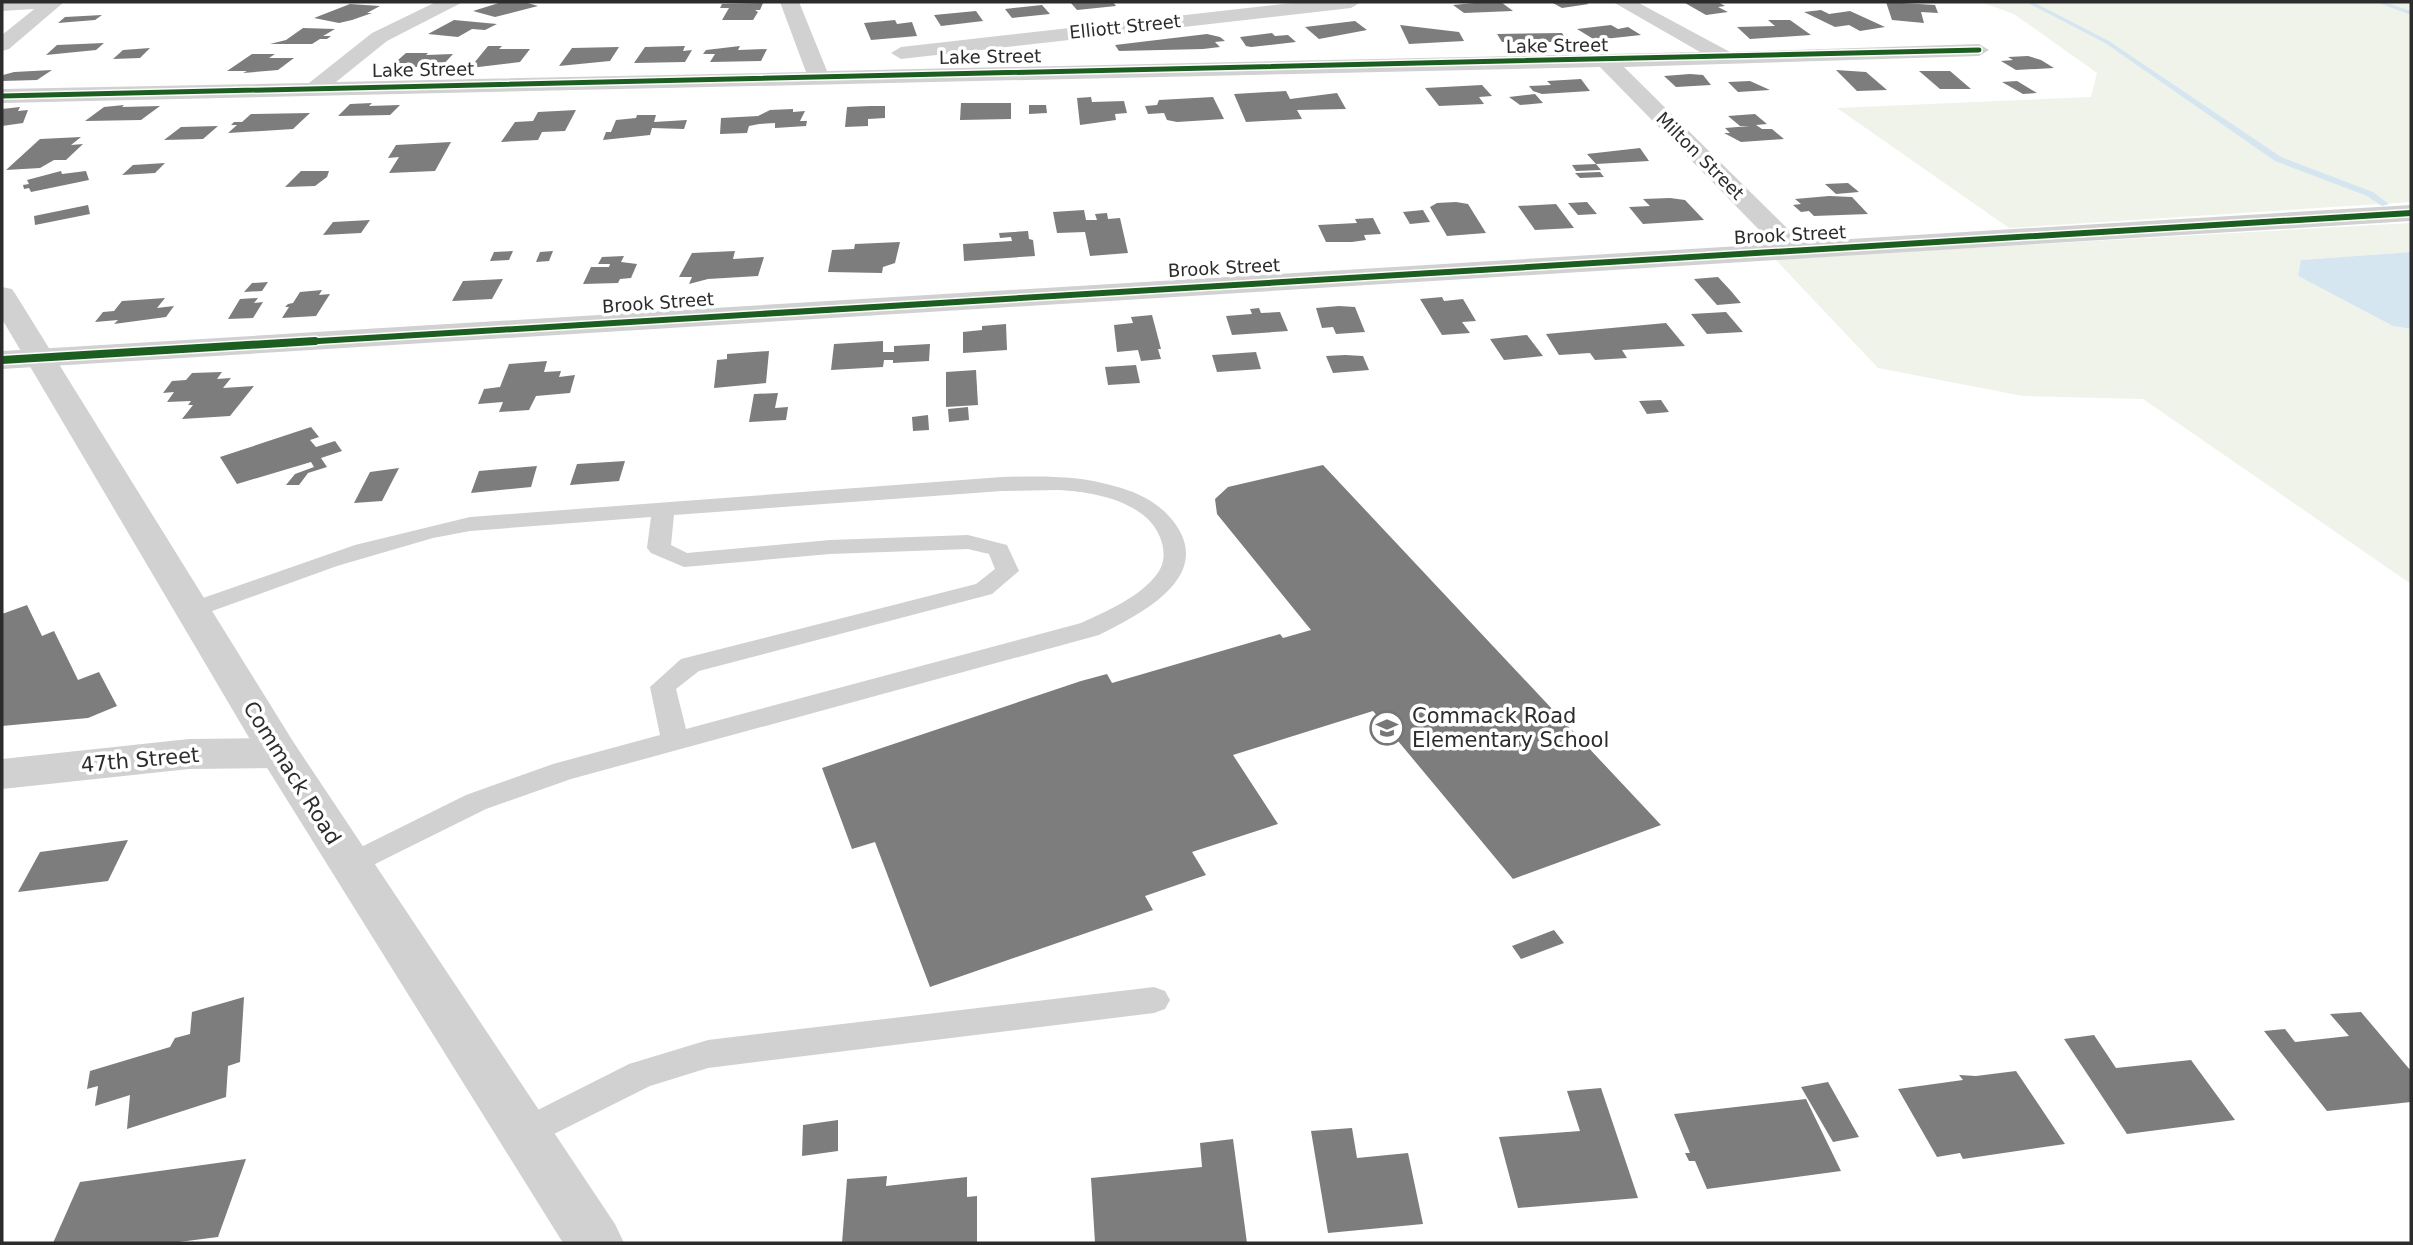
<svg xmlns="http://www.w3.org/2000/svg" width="2413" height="1245" viewBox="0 0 2413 1245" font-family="'DejaVu Sans',sans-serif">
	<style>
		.green { fill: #eff3ea }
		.water { fill: #d6e6f0 }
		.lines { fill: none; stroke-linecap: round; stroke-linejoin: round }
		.stream { fill: #d6e6f0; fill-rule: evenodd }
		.building { fill: #7d7d7d }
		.service { fill: #d1d1d1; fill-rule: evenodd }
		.minor { fill: #d1d1d1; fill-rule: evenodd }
		.tertiary { fill: #d1d1d1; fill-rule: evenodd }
		.cycleway-far2-casing { stroke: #fff; stroke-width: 8 }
		.cycleway-far1-casing { stroke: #fff; stroke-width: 9 }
		.cycleway-casing { stroke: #fff; stroke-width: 11 }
		.cycleway-far2 { stroke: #1b5e20; stroke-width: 5 }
		.cycleway-far1 { stroke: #1b5e20; stroke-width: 6 }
		.cycleway { stroke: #1b5e20; stroke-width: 8 }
		.labels { text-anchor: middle; stroke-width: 7; stroke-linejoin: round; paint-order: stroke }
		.far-street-label { font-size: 18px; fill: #2c2c2c; stroke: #fff }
		.poi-label { font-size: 21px; fill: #2c2c2c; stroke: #fff; text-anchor: start }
		.street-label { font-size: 21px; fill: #2c2c2c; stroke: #fff }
	</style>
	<rect width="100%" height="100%" fill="#fff"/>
	<!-- green -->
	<g class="green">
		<polygon points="1981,2 2411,2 2411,202 2009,228 1837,108 2091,97 2097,73 2014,14"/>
		<polygon points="2411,223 2411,252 2302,260 2298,276 2393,326 2411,329 2411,584 2143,399 2023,396 1878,368 1775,259"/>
	</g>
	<!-- water -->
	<polygon class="water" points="2411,252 2411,329 2393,326 2298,276 2301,260"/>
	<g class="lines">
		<!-- stream -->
		<g class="stream">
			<polygon points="2026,2 2033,2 2109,41 2281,157 2373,192 2389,204 2382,206 2367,196 2275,161 2105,43"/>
			<polygon points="2376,2 2384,2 2411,11 2411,15"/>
		</g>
	</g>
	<!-- building -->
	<g class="building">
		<polygon points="502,2 524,2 538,6 495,17 473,11"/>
		<polygon points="1070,2 1113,2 1116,6 1077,10"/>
		<polygon points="1485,2 1501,2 1513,11 1464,13 1453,5"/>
		<polygon points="1551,2 1584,2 1589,4 1562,8"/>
		<polygon points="1698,2 1718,2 1725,6 1718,7 1728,12 1706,15 1685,3"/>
		<polygon points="1886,2 1935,5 1938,13 1921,12 1924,23 1892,20"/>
		<polygon points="763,3 760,10 755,10 758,12 753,20 722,20 729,8 720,8 722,4"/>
		<polygon points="350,4 380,6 367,13 372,13 352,20 339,23 314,18"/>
		<polygon points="1042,5 1050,14 1012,18 1005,9"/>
		<polygon points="1821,10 1829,14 1850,11 1885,27 1860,31 1849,25 1835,27 1804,12"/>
		<polygon points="976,11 983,21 941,26 934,15"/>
		<polygon points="102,15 95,20 58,23 65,17"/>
		<polygon points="454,20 497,24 485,30 472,29 458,37 428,34"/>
		<polygon points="895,20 897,24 912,22 917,36 871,40 864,23"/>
		<polygon points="1768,20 1790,20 1811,35 1750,39 1737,27 1775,26"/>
		<polygon points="1355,21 1367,30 1319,39 1305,27"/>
		<polygon points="1400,25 1459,32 1464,41 1409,44"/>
		<polygon points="1611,25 1618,29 1628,27 1641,35 1595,40 1577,29"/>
		<polygon points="303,28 335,29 323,36 331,36 327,39 320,39 312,44 270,44 286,40"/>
		<polygon points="1272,33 1275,36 1288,35 1296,42 1251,47 1246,46 1240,37"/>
		<polygon points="1562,33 1568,42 1502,42 1497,34"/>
		<polygon points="1207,34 1220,37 1225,41 1215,42 1220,47 1203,49 1119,51 1115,45"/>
		<polygon points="104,43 96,50 46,55 57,45"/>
		<polygon points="488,46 502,46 499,49 530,49 520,62 470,68"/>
		<polygon points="685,46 683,51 692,50 685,62 634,63 645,47"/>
		<polygon points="740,46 738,50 767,49 761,61 710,62 715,54 703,54 706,50"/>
		<polygon points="619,47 610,61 559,66 572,48"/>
		<polygon points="150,48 140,58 113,59 123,50"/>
		<polygon points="406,53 428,53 426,55 453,54 441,67 390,67"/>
		<polygon points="252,54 275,54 269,58 294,58 278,70 243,73 247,71 227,71"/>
		<polygon points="2028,56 2041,60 2054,68 2016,70 2001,61 2013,60 2008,57"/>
		<polygon points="52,70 37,80 2,81 3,75 14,72"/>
		<polygon points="1836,70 1866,72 1887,90 1857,91"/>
		<polygon points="1919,71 1950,71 1971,89 1940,89"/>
		<polygon points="1690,74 1703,75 1711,85 1676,87 1664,76"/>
		<polygon points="1581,79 1590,91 1542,94 1533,91 1529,86 1551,85 1547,81"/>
		<polygon points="1750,81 1770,90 1738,92 1728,82"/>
		<polygon points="2017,81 2037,93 2023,94 2002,82"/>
		<polygon points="1482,85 1492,96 1479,97 1484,104 1439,106 1425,88"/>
		<polygon points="1286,91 1290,99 1337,93 1346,109 1297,110 1302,119 1246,122 1234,94"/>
		<polygon points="1535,94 1543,103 1520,105 1509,97"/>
		<polygon points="1091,97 1092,102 1124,101 1127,113 1115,114 1116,120 1080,125 1077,98"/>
		<polygon points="1213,97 1224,119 1177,122 1167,120 1164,113 1148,114 1145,106 1157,105 1159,100"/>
		<polygon points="372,103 369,106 400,105 390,115 338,116 350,104"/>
		<polygon points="961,103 1011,103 1011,119 960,120"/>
		<polygon points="124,105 122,107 160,106 141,120 85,121 104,107"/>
		<polygon points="1029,105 1046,105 1047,113 1029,114"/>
		<polygon points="870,106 885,106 885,118 868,119 868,126 845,127 847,107"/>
		<polygon points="20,107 18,111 28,110 23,123 2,126 2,109"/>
		<polygon points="793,109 793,112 805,111 800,121 807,121 806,126 775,128 775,123 759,124 749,126 747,133 720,134 721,118 758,116 770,110"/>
		<polygon points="576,110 565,131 542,132 538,140 501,142 515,122 533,121 538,112"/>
		<polygon points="310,113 293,129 228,133 237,125 231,125 234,122 242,122 251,114"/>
		<polygon points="1755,114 1767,124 1756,125 1762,129 1772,129 1784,139 1741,142 1724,133 1730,133 1725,128 1750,126 1740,126 1728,116"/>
		<polygon points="637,115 656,115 654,122 687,120 684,129 652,128 650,135 603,140 606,132 611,132 616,120 636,118"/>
		<polygon points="218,126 203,139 164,140 181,127"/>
		<polygon points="81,137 71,145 83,144 66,160 54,160 40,168 6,170 40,139"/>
		<polygon points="451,142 435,171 389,173 399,157 388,158 396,145"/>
		<polygon points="1640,148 1649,161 1596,164 1587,154"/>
		<polygon points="165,163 155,173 122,175 133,165"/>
		<polygon points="1596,164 1601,170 1576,171 1572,165"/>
		<polygon points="61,171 62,174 86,171 89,180 31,192 29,188 24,189 23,185 29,184 27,180"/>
		<polygon points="301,171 329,171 327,177 315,186 285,187"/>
		<polygon points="1600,172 1604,177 1580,178 1575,173"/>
		<polygon points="1848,183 1859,192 1836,194 1825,184"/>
		<polygon points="1829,196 1852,197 1868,214 1814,216 1809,211 1801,212 1793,205 1801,204 1795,199"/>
		<polygon points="1670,198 1685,200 1704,220 1643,224 1629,207 1650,206 1643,199"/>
		<polygon points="1456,202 1468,204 1486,233 1447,236 1430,207 1437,203"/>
		<polygon points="1587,202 1597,214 1578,215 1568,203"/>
		<polygon points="1556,204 1574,228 1535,230 1518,206"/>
		<polygon points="88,205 90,214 35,225 34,216"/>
		<polygon points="1084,210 1086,220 1097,220 1095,214 1107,213 1108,219 1120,218 1128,253 1090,256 1085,232 1057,233 1053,212"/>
		<polygon points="1423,210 1430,222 1410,224 1403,212"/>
		<polygon points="1373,218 1381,234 1364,235 1366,240 1352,242 1326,242 1318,225 1357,223 1355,219"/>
		<polygon points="370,220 361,233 323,235 333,222"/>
		<polygon points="1028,231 1029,239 1033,240 1035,256 964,261 963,244 1012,241 1011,237 1000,238 999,233"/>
		<polygon points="900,242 895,263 883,267 882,273 828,272 832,250 854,249 855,244"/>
		<polygon points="513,251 509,260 490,261 494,252"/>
		<polygon points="553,251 549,261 536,262 540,252"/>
		<polygon points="735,251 733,259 764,257 758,276 708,279 689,284 692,277 679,277 692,253"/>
		<polygon points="624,256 621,262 637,264 631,278 620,279 618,283 583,284 591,267 609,267 610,264 598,264 602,257"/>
		<polygon points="1718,277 1731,291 1741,303 1717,305 1694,279"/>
		<polygon points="503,279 492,299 452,301 463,281"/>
		<polygon points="268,282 262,291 244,292 252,283"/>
		<polygon points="322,290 319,295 330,294 316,316 282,318 289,307 285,307 288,304 293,303 300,292"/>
		<polygon points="1442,297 1444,301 1463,299 1476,321 1462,322 1470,333 1442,335 1420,299"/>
		<polygon points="165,298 157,308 174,306 166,317 114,324 118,320 95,322 103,312 114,311 122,301"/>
		<polygon points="258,298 254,303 263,302 253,318 228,319 240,299"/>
		<polygon points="1339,306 1355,307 1365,332 1336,334 1333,327 1322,328 1316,308"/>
		<polygon points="1259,308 1261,313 1280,312 1288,331 1232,335 1226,316 1252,314 1250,309"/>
		<polygon points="1726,312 1743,332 1707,334 1691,314"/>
		<polygon points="1152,315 1161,349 1158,349 1161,359 1141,361 1138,350 1117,352 1114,325 1133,323 1131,317"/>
		<polygon points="1666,323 1685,346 1622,350 1627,358 1595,360 1590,353 1559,355 1546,334"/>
		<polygon points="1006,324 1007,350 963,353 963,332 982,330 982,326"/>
		<polygon points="1527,335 1543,356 1504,360 1490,339"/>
		<polygon points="883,341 883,352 894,352 894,346 930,344 929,361 893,363 893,360 884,360 883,367 831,370 834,344"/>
		<polygon points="769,351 766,383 714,388 717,360 727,359 727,354"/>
		<polygon points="1256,352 1261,369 1217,372 1212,355"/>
		<polygon points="1345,355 1363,356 1369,370 1333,373 1326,356"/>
		<polygon points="547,361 544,372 561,371 559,377 575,375 570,393 536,396 529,410 499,412 503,402 478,404 484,389 500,387 509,364"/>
		<polygon points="1136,365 1140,383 1108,385 1105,367"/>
		<polygon points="976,370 978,405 946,407 946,372"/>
		<polygon points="222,372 217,379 231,378 223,388 254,386 230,416 182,419 193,405 188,405 191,401 167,402 174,392 163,393 172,381 186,380 192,373"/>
		<polygon points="778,393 775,408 788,407 786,420 749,422 754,394"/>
		<polygon points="1661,400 1669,412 1647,414 1639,401"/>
		<polygon points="968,407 969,420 949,422 948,409"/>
		<polygon points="928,415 929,430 913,431 912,417"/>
		<polygon points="311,427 319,437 310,440 316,447 335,441 342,451 321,458 327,467 308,473 299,485 286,485 295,474 314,467 311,462 237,484 220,457"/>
		<polygon points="625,461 619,481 570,485 577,464"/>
		<polygon points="1323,465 1661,825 1513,879 1373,711 1233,755 1278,824 1192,852 1206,875 1145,896 1153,910 930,987 875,842 852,849 822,768 1081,681 1107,674 1112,683 1280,634 1283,638 1311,630 1217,514 1215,499 1228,487"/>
		<polygon points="537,466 531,487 471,493 479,471"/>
		<polygon points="399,468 382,501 354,503 370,472"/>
		<polygon points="27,605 42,636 54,631 78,680 99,672 117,706 88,718 2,726 2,614"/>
		<polygon points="128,840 108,881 18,892 40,852"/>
		<polygon points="1554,930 1564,943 1521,959 1512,946"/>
		<polygon points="244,997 240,1062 228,1066 226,1097 127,1129 130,1095 95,1106 98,1086 87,1089 90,1071 170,1047 175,1038 190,1034 192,1012"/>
		<polygon points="2361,1012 2411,1071 2411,1102 2327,1111 2264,1031 2285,1029 2295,1042 2349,1036 2330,1014"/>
		<polygon points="2094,1035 2116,1068 2191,1060 2235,1120 2127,1134 2064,1039"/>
		<polygon points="2016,1071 2065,1144 1963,1159 1960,1153 1937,1157 1898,1089 1963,1080 1959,1075 1976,1076"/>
		<polygon points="1828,1082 1859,1137 1833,1142 1801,1087"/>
		<polygon points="1601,1088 1638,1198 1518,1208 1499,1137 1580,1131 1567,1091"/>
		<polygon points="1806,1099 1841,1171 1707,1189 1695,1161 1689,1161 1685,1153 1690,1153 1674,1114"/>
		<polygon points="838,1120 838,1151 802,1156 803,1125"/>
		<polygon points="1352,1128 1357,1158 1408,1153 1423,1224 1328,1233 1311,1131"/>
		<polygon points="1233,1139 1247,1243 1095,1243 1091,1178 1202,1167 1200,1143"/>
		<polygon points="246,1159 218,1237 171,1243 53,1243 80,1182"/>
		<polygon points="887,1176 886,1186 967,1177 967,1197 977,1196 977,1243 842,1243 847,1179"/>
	</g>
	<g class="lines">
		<!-- service -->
		<g class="service">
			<polygon points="56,2 55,7 51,8 2,11 2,3"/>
			<path d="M1002,477C1040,476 1078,475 1114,486C1138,492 1162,504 1176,525C1213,579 1138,615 1099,635L571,779L486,809L351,876L341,873L336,865L341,857L466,795L553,764L660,735L650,687L681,659L976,584L995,569L989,554L968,549L830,554L684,567L651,553L647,548L651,517L470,531L433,538L337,566L201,615H183L180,610L183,605L355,545L470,517ZM1059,490C1095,492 1151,502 1162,543C1165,554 1164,565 1157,574C1140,597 1107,611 1081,623L686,729L676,689L699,671L992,594L1019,571L1007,545L968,535L830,540L687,553L671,545L674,515L1002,491Z"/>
			<polygon points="1154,987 1165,991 1170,1000 1165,1009 1154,1013 708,1068 650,1086 524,1149 512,1145 507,1134 512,1123 629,1064 708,1040"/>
		</g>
		<!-- minor -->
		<g class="minor">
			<polygon points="436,2 463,2 387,41 336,82 806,72 780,2 799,2 827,71 1700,52 1613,2 1637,2 1730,52 1979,44 1989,50 1979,56 1624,67 1801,242 2411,205 2411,221 2,369 2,351 1773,244 1600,67 2,103 2,89 309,83 372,33"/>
			<polygon points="1302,2 1361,2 1351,8 901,59 891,53 901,47"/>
			<polygon points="279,738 294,743 300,753 294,763 279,768 189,769 2,789 2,759 189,739"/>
		</g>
		<!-- tertiary -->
		<g class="tertiary">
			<polygon points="43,2 64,2 9,49 2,51 2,35"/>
			<polygon points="2,287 12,289 16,295 294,743 615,1224 624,1243 563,1243 264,763 2,319"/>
		</g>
		<defs>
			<polyline id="cycleway-far2" points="2,96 1979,50"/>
			<polyline id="cycleway-far1" points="286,343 2411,213"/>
			<polyline id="cycleway" points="2,360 315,341"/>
		</defs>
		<!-- cycleway-far2 casing -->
		<use href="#cycleway-far2" class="cycleway-far2-casing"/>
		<!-- cycleway-far1 casing -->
		<use href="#cycleway-far1" class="cycleway-far1-casing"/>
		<!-- cycleway casing -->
		<use href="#cycleway" class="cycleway-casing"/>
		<!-- cycleway-far2 -->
		<use href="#cycleway-far2" class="cycleway-far2"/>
		<!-- cycleway-far1 -->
		<use href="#cycleway-far1" class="cycleway-far1"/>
		<!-- cycleway -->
		<use href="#cycleway" class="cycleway"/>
	</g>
	<!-- icons -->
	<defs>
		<symbol id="school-ring" viewBox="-11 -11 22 22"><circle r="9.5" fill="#fff" stroke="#767676" stroke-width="1.5"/><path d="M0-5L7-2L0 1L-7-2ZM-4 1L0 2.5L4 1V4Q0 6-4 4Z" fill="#767676"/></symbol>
	</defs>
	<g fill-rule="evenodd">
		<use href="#school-ring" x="1368" y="709" width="38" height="38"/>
	</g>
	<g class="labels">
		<!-- far-street labels -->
		<g class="far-street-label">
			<text transform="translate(1125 27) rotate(-6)" y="6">Elliott Street</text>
			<text transform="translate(1557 46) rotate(-1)" y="6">Lake Street</text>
			<text transform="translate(990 57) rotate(-1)" y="6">Lake Street</text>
			<text transform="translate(423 70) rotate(-1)" y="6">Lake Street</text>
			<text transform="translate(1700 156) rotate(45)" y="6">Milton Street</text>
			<text transform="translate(1790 235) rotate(-3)" y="6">Brook Street</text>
			<text transform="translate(1224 268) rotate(-3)" y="6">Brook Street</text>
			<text transform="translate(658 303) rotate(-4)" y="6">Brook Street</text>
		</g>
		<!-- poi labels -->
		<g class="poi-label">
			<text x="1412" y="723">Commack Road<tspan x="1412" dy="24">Elementary School</tspan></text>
		</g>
		<!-- street labels -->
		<g class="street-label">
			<text transform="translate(140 760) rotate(-5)" y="7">47th Street</text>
			<text transform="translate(292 773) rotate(58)" y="7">Commack Road</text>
		</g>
	</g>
	<!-- border -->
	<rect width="2413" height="1245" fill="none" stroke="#2c2c2c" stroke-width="7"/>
</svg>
